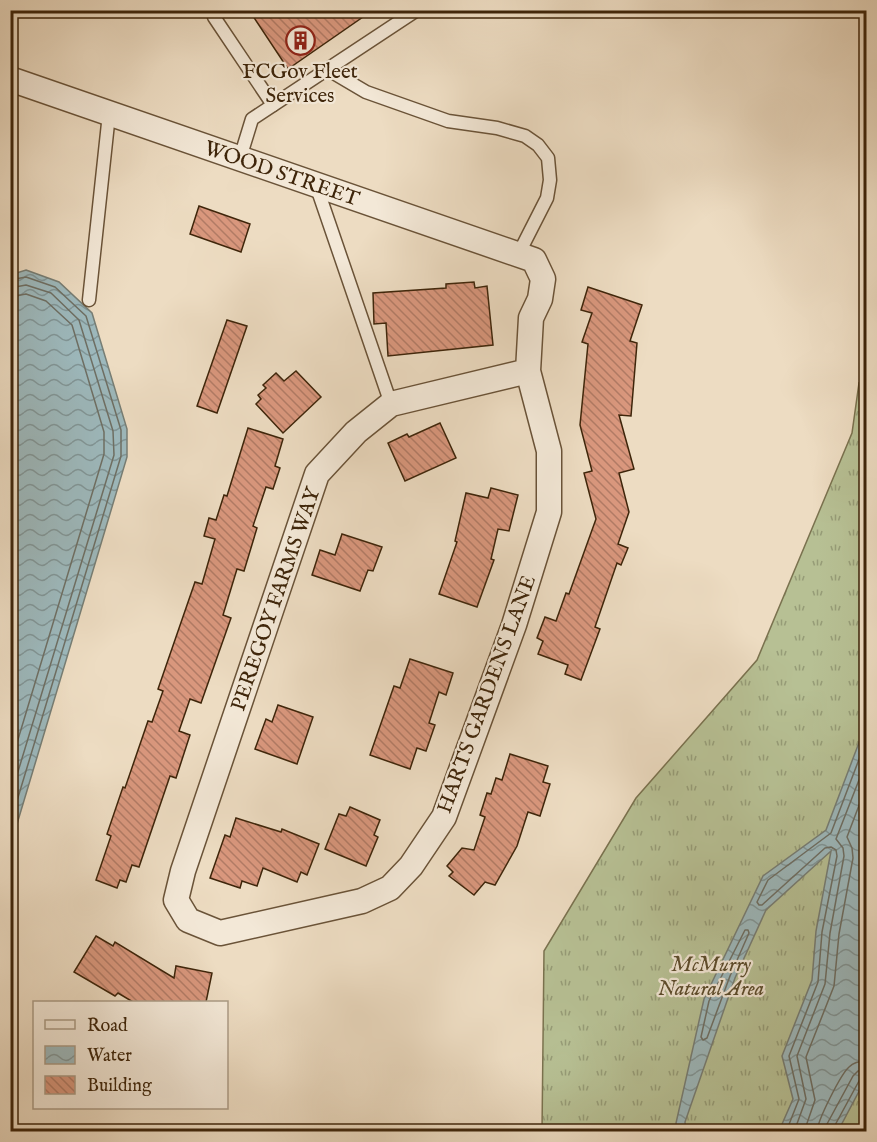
<svg xmlns="http://www.w3.org/2000/svg" width="877" height="1142" viewBox="0 0 877 1142" font-family="'IM FELL English',serif">
	<style>
		.grass { fill: url(#grass-tufts); stroke: #7a724f; stroke-width: 1.5 }
		.water { fill: url(#water-waves); stroke: #777e75; stroke-width: 1.5 }
		.lines { fill: none; stroke-linecap: round; stroke-linejoin: round }
		.shore { stroke: #6e6f64; stroke-width: 1.5 }
		.building { fill: url(#building-back-hatch); stroke: #3e250a; stroke-width: 1.5 }
		.lane-casing { stroke: #6a5338; stroke-width: 15 }
		.street-casing { stroke: #6a5338; stroke-width: 27 }
		.lane { stroke: #f3e8d7; stroke-width: 12 }
		.street { stroke: #f3e8d7; stroke-width: 24 }
		.labels { text-anchor: middle; stroke-width: 4.5; stroke-linejoin: round; paint-order: stroke }
		.poi-label { font-size: 21px; fill: #3e250a; stroke: #f3e8d7 }
		.street-label { font-size: 21px; fill: #3e250a; stroke: #f3e8d7 }
		.park-label { font-size: 21px; font-style: italic; fill: #5c4c2c; stroke: #f3e8d7 }
	</style>
	<defs>
		<pattern id="grass-tufts" width="24" height="20" patternUnits="userSpaceOnUse" patternTransform="scale(1.5)"><rect width="24" height="20" fill="#b7c094"/><path d="M3 7l-1-3M5 7V3M7 7l1-3M15 17l-1-3M17 17v-4M19 17l1-3" fill="none" stroke="#969c77"/></pattern>
		<pattern id="water-waves" width="16" height="10" patternUnits="userSpaceOnUse" patternTransform="scale(1.5)"><rect width="16" height="10" fill="#9db9bd"/><path d="M0 5q4-4 8 0t8 0" fill="none" stroke="#819698"/></pattern>
		<pattern id="building-back-hatch" width="6" height="6" patternUnits="userSpaceOnUse" patternTransform="scale(1.5)"><rect width="6" height="6" fill="#d9977d"/><path d="M-1 5l2 2M0 0l6 6M5-1l2 2" fill="none" stroke="#b17b65"/></pattern>
	</defs>
	<rect width="100%" height="100%" fill="#eddcc2"/>
	<filter id="stains"><feTurbulence type="fractalNoise" baseFrequency=".00333" numOctaves="4"/><feColorMatrix values="0 0 0 0 .2 0 0 0 0 .09 0 0 0 0 .02 0 0 0 .5 -.17"/></filter>
	<radialGradient id="worn" r=".72"><stop offset=".6" stop-color="#630" stop-opacity="0"/><stop offset="1" stop-color="#630" stop-opacity=".3"/></radialGradient>
	<!-- grass -->
	<polygon class="grass" points="859,383 866,386 866,1131 542,1132 544,951 636,798 757,660 852,433"/>
	<!-- water -->
	<g class="water">
		<polygon points="26,270 59,282 92,313 127,429 127,457 11,844 10,275"/>
		<polygon points="866,724 866,1078 838,1131 779,1131 793,1099 782,1056 812,980 816,931 831,851 766,910 735,978 685,1122 686,1131 677,1131 676,1123 704,999 763,876 826,830"/>
	</g>
	<g class="lines">
		<!-- shore -->
		<g class="shore">
			<polyline points="10,280 26,277 55,287 86,316 121,430 121,456 10,824"/>
			<polyline points="10,288 26,285 51,293 79,320 113,431 114,455 10,798"/>
			<polyline points="10,297 26,294 46,301 72,325 104,432 104,454 10,766"/>
			<polygon points="745,930 748,930 749,933 730,976 707,1038 703,1040 701,1037 709,1001"/>
			<polyline points="786,1132 799,1099 789,1056 818,982 822,932 837,856 836,850 831,847 825,848 762,905 759,905 757,902 768,880 831,833 866,741"/>
			<polyline points="794,1132 806,1099 797,1056 825,984 830,933 844,856 843,848 836,839 866,762"/>
			<polyline points="804,1132 815,1100 806,1057 834,986 839,934 853,858 852,848 847,837 866,787"/>
			<path d="M817,1132C817,1121 841,1074 849,1067C854,1062 860,1061 866,1061"/>
			<polyline points="826,1132 827,1124 853,1076 858,1071 866,1070"/>
			<polyline points="833,1132 834,1127 859,1081 866,1077"/>
		</g>
	</g>
	<!-- building -->
	<g class="building">
		<polygon points="249,10 373,10 288,69"/>
		<polygon points="199,206 250,224 241,252 190,234"/>
		<polygon points="474,282 475,288 487,286 493,345 388,356 386,323 374,324 373,293 446,288 446,284"/>
		<polygon points="588,287 642,305 630,341 637,343 631,416 619,415 634,469 619,473 629,512 618,544 628,548 621,565 617,563 595,627 600,629 581,680 565,674 568,665 538,654 543,641 537,638 545,617 556,621 566,593 569,594 596,519 584,473 592,471 580,425 588,344 582,342 592,313 581,310"/>
		<polygon points="227,320 247,326 217,413 197,406"/>
		<polygon points="296,371 321,397 283,433 256,404 261,399 258,395 266,388 263,385 276,373 284,381"/>
		<polygon points="440,423 456,458 405,481 388,443 407,434 409,437"/>
		<polygon points="248,428 283,439 275,466 280,468 273,489 266,487 253,526 257,528 244,571 237,569 223,615 231,618 201,703 190,699 179,731 190,735 176,778 170,776 139,867 132,865 126,882 120,880 117,888 96,880 111,836 107,834 123,787 125,788 148,721 152,722 163,691 158,689 195,582 202,584 215,539 204,536 209,518 216,520 224,495 227,496"/>
		<polygon points="491,488 518,495 509,531 498,529 491,559 494,560 477,607 439,594 457,542 455,541 466,493 488,498"/>
		<polygon points="342,534 382,547 373,571 368,570 360,591 312,575 320,550 335,555"/>
		<polygon points="410,659 453,673 446,695 439,692 429,723 435,725 426,751 417,748 410,769 370,755 394,686 400,688"/>
		<polygon points="278,705 313,717 297,764 255,749 266,719 272,722"/>
		<polygon points="510,754 548,766 543,782 550,784 540,816 528,812 517,846 495,885 485,882 474,895 449,876 453,872 447,866 462,848 474,850 485,817 480,815 487,793 491,794 496,778 502,780"/>
		<polygon points="350,807 380,820 374,835 378,837 366,866 325,849 339,814 346,816"/>
		<polygon points="236,818 281,832 282,829 319,844 307,875 301,872 297,882 263,868 257,886 242,881 240,888 210,878 225,835 230,837"/>
		<polygon points="96,936 113,946 115,942 174,978 176,966 212,973 206,1002 133,1002 118,993 115,996 74,972"/>
	</g>
	<g class="lines">
		<defs>
			<g id="lane">
				<polyline points="214,10 214,17 273,105"/>
				<polyline points="327,69 366,92 448,121 497,128 525,136 538,145 548,158 550,180 547,198 518,255"/>
				<polyline points="240,158 252,119 417,10"/>
				<polyline points="316,185 391,404"/>
				<polyline points="89,300 109,114"/>
			</g>
			<polyline id="street" points="10,79 534,260 543,279 540,299 531,318 528,371 549,451 549,512 514,625 444,817 411,866 390,888 362,901 220,933 188,920 176,900 183,871 317,474 356,432 391,404 528,371"/>
		</defs>
		<!-- lane casing -->
		<use href="#lane" class="lane-casing"/>
		<!-- street casing -->
		<use href="#street" class="street-casing"/>
		<!-- lane -->
		<use href="#lane" class="lane"/>
		<!-- street -->
		<use href="#street" class="street"/>
	</g>
	<!-- icons -->
	<defs>
		<symbol id="building-ring" viewBox="-11 -11 22 22"><circle r="9.5" fill="#f3e8d7" stroke="#8f2418" stroke-width="1.5"/><path d="M-4-6H4V6H1V3H-1V6H-4ZM-2.5-4.3h1.7v1.8h-1.7ZM.8-4.3h1.7v1.8H.8ZM-2.5-1h1.7V.8h-1.7ZM.8-1h1.7V.8H.8Z" fill="#8f2418"/></symbol>
	</defs>
	<g fill-rule="evenodd">
		<use href="#building-ring" x="284" y="24" width="33" height="33"/>
	</g>
	<g class="labels">
		<!-- poi labels -->
		<g class="poi-label">
			<text x="300" y="78">FCGov Fleet<tspan x="300" dy="24">Services</tspan></text>
		</g>
		<!-- street labels -->
		<g class="street-label">
			<text transform="translate(282 173) rotate(19)" y="7">WOOD STREET</text>
			<text transform="translate(275 599) rotate(-71)" y="7">PEREGOY FARMS WAY</text>
			<text transform="translate(486 694) rotate(-70)" y="7">HARTS GARDENS LANE</text>
		</g>
		<!-- park labels -->
		<g class="park-label">
			<text x="711" y="971">McMurry<tspan x="711" dy="24">Natural Area</tspan></text>
		</g>
	</g>
	<!-- margin -->
	<rect width="877" height="1142" fill="none" stroke="#eddcc2" stroke-width="36"/>
	<rect x="12" y="12" width="853" height="1118" fill="none" stroke="#3e250a" stroke-width="3"/>
	<rect x="18" y="18" width="841" height="1106" fill="none" stroke="#3e250a" stroke-width="1.5"/>
	<!-- legend -->
	<rect x="33" y="1001" width="195" height="108" fill="#f3e8d7" stroke="#ab9a85" stroke-width="1.5"/>
	<rect x="45" y="1020" width="30" height="9" fill="#f3e8d7" stroke="#ab9a85" stroke-width="1.5"/>
	<text x="87" y="1031" font-size="18" fill="#3e250a">Road</text>
	<rect x="45" y="1046" width="30" height="18" fill="url(#water-waves)" stroke="#ab9a85" stroke-width="1.5"/>
	<text x="87" y="1061" font-size="18" fill="#3e250a">Water</text>
	<rect x="45" y="1076" width="30" height="18" fill="url(#building-back-hatch)" stroke="#ab9a85" stroke-width="1.5"/>
	<text x="87" y="1091" font-size="18" fill="#3e250a">Building</text>
	<rect width="100%" height="100%" filter="url(#stains)"/>
	<rect width="100%" height="100%" fill="url(#worn)"/>
</svg>
